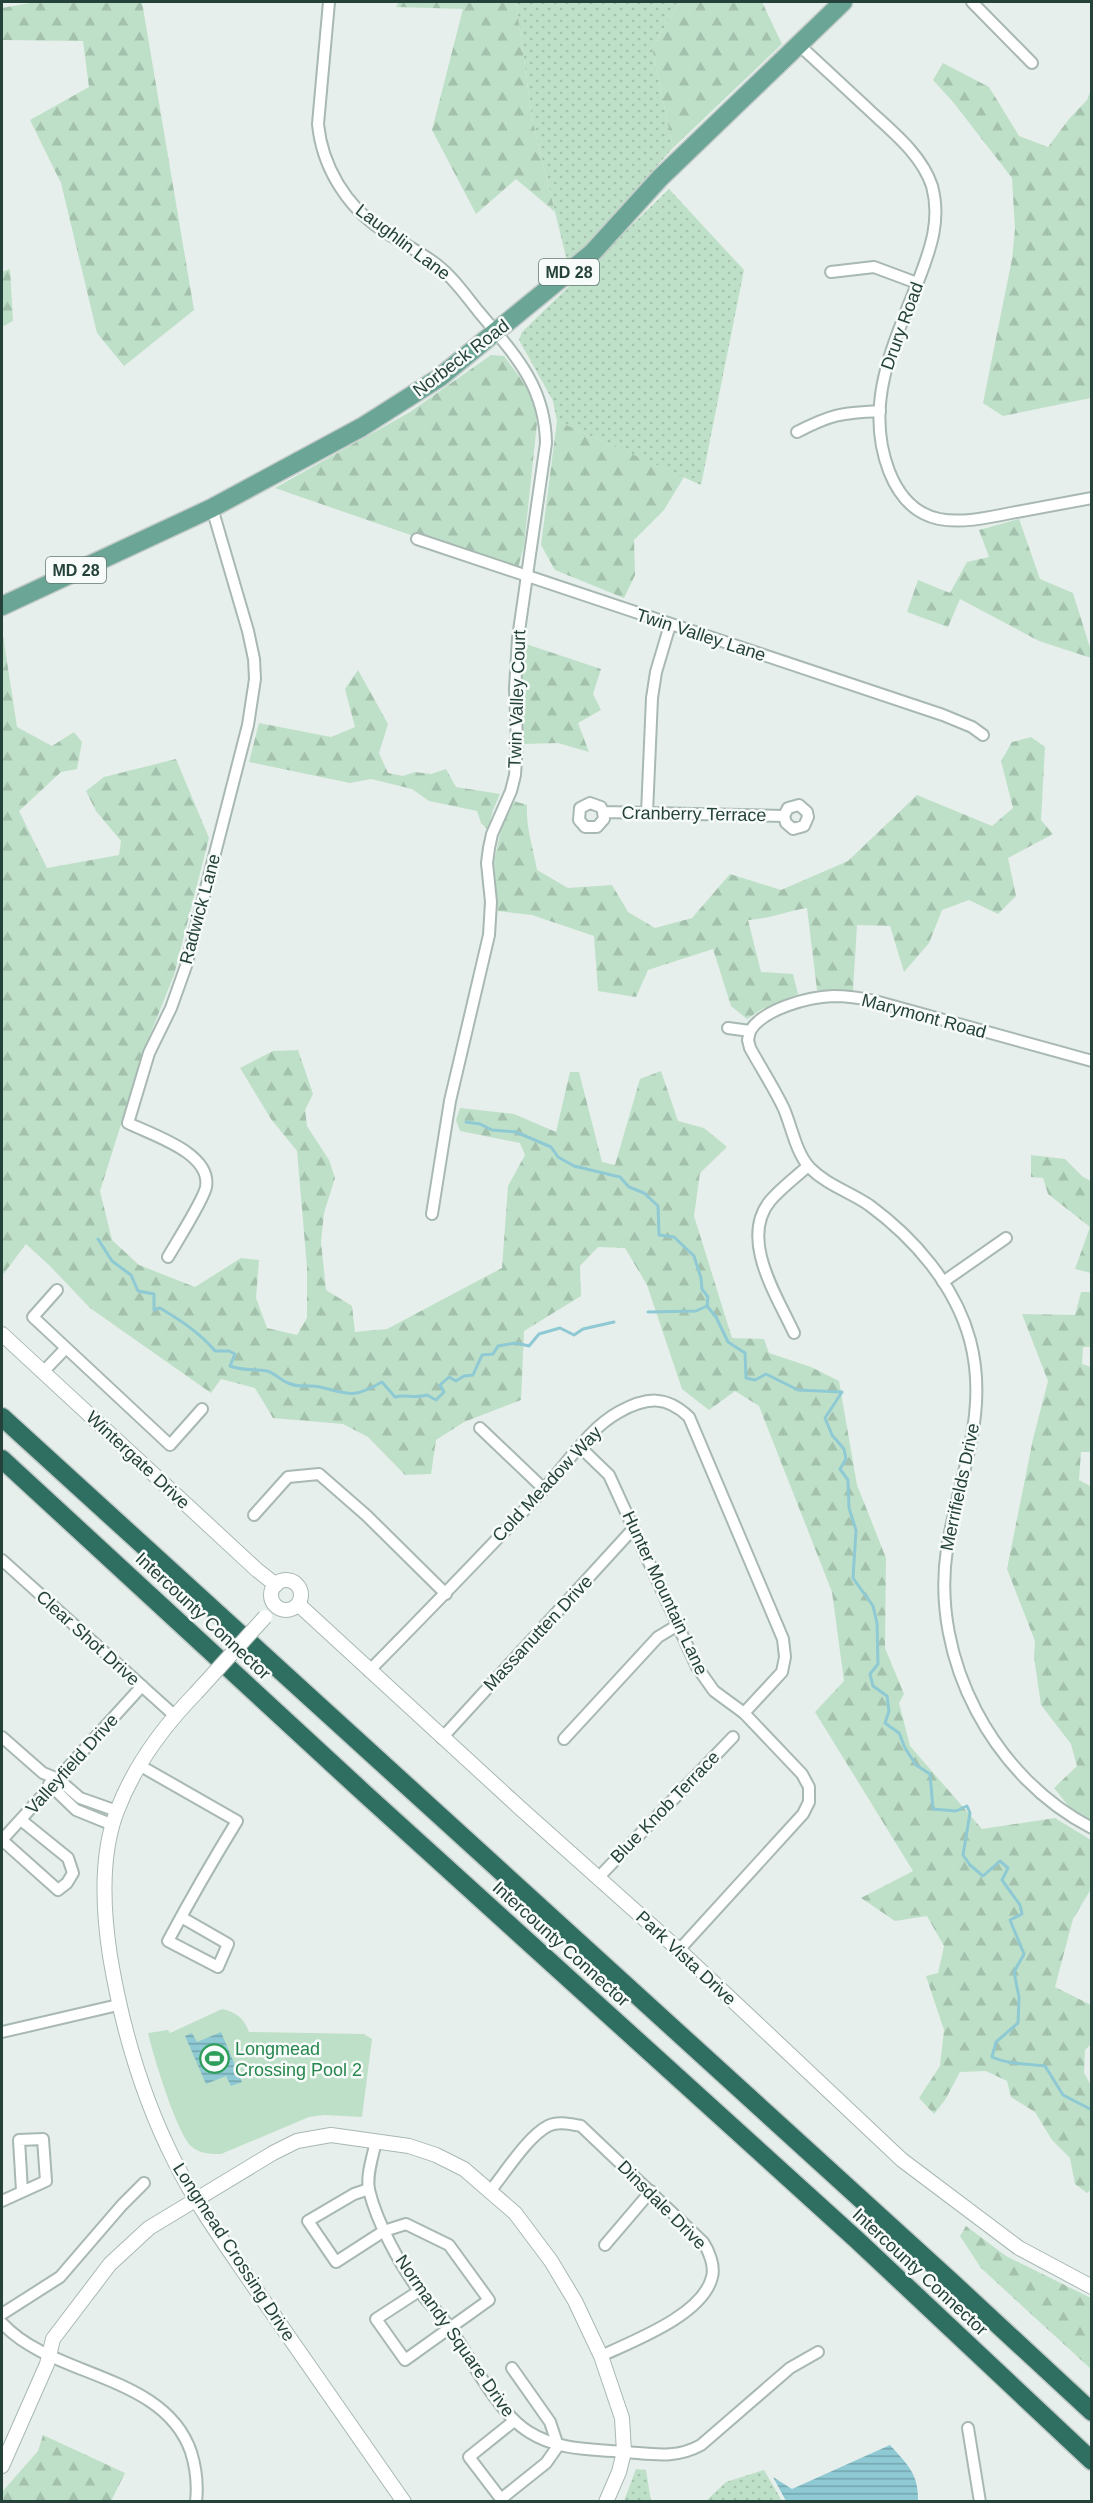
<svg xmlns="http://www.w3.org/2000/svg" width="1093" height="2503" viewBox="0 0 1093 2503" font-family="Arial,sans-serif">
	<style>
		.green { fill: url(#green-dots) }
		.forest { fill: url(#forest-firs) }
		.pitch { fill: #bfe0c8 }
		.water { fill: url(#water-rules) }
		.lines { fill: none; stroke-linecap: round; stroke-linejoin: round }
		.stream { stroke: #8ec9d4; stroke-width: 3 }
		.minor-casing { stroke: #a8b8b2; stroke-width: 14 }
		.tertiary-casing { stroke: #a8b8b2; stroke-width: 16 }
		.primary-casing { stroke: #c2cac8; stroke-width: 21 }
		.motorway-casing { stroke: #c2cac8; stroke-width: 21 }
		.minor { stroke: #fff; stroke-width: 10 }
		.tertiary { stroke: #fff; stroke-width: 14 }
		.primary { stroke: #6aa596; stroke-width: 18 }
		.motorway { stroke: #2f6f62; stroke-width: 18 }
		.tertiary-bridge-casing { stroke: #a8b8b2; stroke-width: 16; stroke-linecap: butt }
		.tertiary-bridge { stroke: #fff; stroke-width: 14 }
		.labels { text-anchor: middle; stroke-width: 5; stroke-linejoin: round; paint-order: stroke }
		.shield { fill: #f7fbf9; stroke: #637a73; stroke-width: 1.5 }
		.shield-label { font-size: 16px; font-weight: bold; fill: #24423a }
		.street-label { font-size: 18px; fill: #24423a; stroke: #f7fbf9 }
		.leisure-label { font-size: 18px; fill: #27864d; stroke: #f7fbf9; text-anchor: start }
	</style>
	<defs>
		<pattern id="green-dots" width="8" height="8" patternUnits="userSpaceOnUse" patternTransform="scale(1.5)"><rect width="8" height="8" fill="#bfe0c8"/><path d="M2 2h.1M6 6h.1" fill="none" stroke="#a4c1ad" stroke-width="1.8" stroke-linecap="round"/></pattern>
		<pattern id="forest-firs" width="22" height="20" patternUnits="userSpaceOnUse" patternTransform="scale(1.5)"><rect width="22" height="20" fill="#bfe0c8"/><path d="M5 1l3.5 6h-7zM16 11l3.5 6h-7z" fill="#a4c1ad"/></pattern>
		<pattern id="water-rules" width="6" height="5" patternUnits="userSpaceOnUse" patternTransform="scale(1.5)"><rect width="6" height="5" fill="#8ec9d4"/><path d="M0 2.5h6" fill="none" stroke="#74a5ad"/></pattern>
	</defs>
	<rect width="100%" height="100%" fill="#e6efeb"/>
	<!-- green -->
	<g class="green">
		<polygon points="516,2 680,2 652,48 673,148 568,265 532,118"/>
		<polygon points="669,189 744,270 701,485 557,421 553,401 519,340 522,332"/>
		<polygon points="636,2469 646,2470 651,2501 624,2501"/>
		<polygon points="764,2470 782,2501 706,2501 726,2482"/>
	</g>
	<!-- forest -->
	<g class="forest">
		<polygon points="36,2 142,2 194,310 124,366 97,333 61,183 30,120 89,87 83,41 2,40 2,8"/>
		<polygon points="399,2 516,2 532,118 555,212 516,179 476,214 432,130 463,9 396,7"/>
		<polygon points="680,2 762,2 782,44 673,148 652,48"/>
		<polygon points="943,63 989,87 1019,136 1048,147 1069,119 1087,100 1091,89 1091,398 1003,416 983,403 1012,259 1015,229 1012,178 953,102 933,80"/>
		<polygon points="10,269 13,321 2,327 2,272"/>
		<polygon points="491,355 504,356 533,395 537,423 524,546 517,572 275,488 410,412"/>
		<polygon points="557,421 684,477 664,510 634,540 635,575 624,598 555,570 541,545"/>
		<polygon points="1019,519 1040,579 1073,593 1091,651 1091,658 1039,641 960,599 948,627 907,612 918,580 950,593 967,562 989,557 979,530"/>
		<polygon points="2,629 17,727 52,746 74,732 82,742 77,769 61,772 19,811 47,868 119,855 121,841 96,811 86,791 104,777 176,759 209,838 174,975 146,1045 100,1191 112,1240 139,1265 195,1287 241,1258 259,1260 256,1298 267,1328 297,1335 307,1318 307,1267 297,1151 271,1119 240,1068 273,1051 298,1050 313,1094 305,1110 307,1126 329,1160 335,1178 324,1213 321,1242 326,1290 352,1306 355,1332 387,1329 502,1268 508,1186 525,1155 520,1143 460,1131 456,1120 460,1108 514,1114 556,1132 570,1072 579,1072 602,1162 615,1165 640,1079 661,1071 678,1121 704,1128 727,1147 700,1173 694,1216 732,1338 764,1339 769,1353 811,1367 839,1381 857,1485 886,1558 885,1648 904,1694 899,1703 910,1746 982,1829 1055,1818 1091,1840 1091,1889 1073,1919 1055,1987 1091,2005 1091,2044 1085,2050 1084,2073 1092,2087 1092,2189 1087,2193 1075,2184 1070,2158 1052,2140 1035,2112 1011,2097 1007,2081 986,2071 960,2072 945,2100 934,2114 919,2098 940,2066 944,2030 926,1976 938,1973 944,1946 927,1916 895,1921 861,1898 913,1871 815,1712 844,1681 832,1592 759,1406 735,1391 709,1410 682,1389 647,1285 625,1248 598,1247 580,1266 581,1296 524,1331 521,1400 464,1422 436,1440 431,1474 405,1475 368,1437 343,1424 273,1418 255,1388 221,1379 211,1393 90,1308 50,1266 26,1244 2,1276"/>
		<polygon points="523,643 601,669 593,694 601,710 578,723 589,752 558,743 523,744 521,702"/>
		<polygon points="358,670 388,724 379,753 388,773 403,776 415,772 431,774 446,769 456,787 500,794 493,810 488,830 481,823 477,811 429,801 412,789 371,779 350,783 249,762 259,723 331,737 355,727 345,689"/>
		<path d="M1031,737L1045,747L1041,820L1053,834L1008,858L1016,896L998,914L969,900L942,910L929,943L904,972L890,926L857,925L853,991L817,990L807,908C787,911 769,919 748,920L761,972L793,974L798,994L762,1009L747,1019L731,1006L713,949L648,970L636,997L598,991L594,936L532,915L498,911L494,862L501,829L514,801L527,805C526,829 533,847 537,870L568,888L612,885L628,912L655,928L692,918L730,874L781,890L848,861L917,795L992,826L1013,808L1001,761L1012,742Z"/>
		<polygon points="1031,1155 1065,1159 1083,1177 1091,1181 1091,1273 1075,1269 1090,1227 1048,1194 1043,1178 1031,1177"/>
		<polygon points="1081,1292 1091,1292 1091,1347 1083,1347 1082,1364 1091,1367 1091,1452 1081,1452 1079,1480 1092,1487 1091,1822 1071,1809 1054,1788 1077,1766 1071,1744 1041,1705 1034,1657 1035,1641 1007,1569 1033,1439 1048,1381 1022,1314 1075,1315"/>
		<polygon points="966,2226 1006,2256 1091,2298 1091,2369 981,2268 960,2236"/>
		<polygon points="43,2435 125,2473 111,2501 2,2501 2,2492 38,2451"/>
	</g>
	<!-- pitch -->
	<path class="pitch" d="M222,2009C236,2012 244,2018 249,2032L364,2034L372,2039L362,2117L324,2115L309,2117L221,2154C210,2154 200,2154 191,2146C176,2131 153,2055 148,2033L168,2030L170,2033Z"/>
	<!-- water -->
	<g class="water">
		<polygon points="221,2032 242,2082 231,2086 226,2076 206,2084 185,2036 192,2033 197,2042"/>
		<path d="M890,2445C907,2464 919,2474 918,2501H786L773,2477L792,2489Z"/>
	</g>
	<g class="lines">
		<!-- stream -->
		<g class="stream">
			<polyline points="466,1122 480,1124 492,1130 516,1132 551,1147 558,1157 574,1166 620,1177 629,1187 644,1193 658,1206 659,1235 674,1237 694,1256 701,1278 702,1289 708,1297 707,1306"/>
			<path d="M98,1239L112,1261L131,1275L138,1291L154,1294V1310L160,1308C180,1320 199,1332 215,1351H229L235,1354L230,1366C246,1372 254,1368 267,1371C275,1373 280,1380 288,1383C302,1389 308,1384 320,1387C350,1394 352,1399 382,1382L395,1397C407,1394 415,1399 427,1395L436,1400L444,1392L440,1385L449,1377L456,1381L464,1376L473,1375L482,1355L493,1354L498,1346L516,1343L529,1346L539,1334L560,1328L574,1335L583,1329L614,1322"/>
			<path d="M648,1312L696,1311L707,1306L716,1317L728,1342L745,1353L746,1378L755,1380L766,1374L798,1390L842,1392L825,1418L832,1435L844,1449L846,1459L840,1469L848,1480L849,1508L856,1530L853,1578L873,1606L877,1623L878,1664L870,1674L873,1686L887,1696L889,1711L885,1723L899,1733L905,1748L916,1765L930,1774L933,1809L956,1811L967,1806L970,1813L963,1855L970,1865L983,1876L1000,1861L1008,1868L1002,1880L1020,1905L1022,1914L1010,1920L1024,1954L1014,1972L1019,1997L1018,2023L996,2042L992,2057C1009,2065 1026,2063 1045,2066L1063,2095L1092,2110"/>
		</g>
		<defs>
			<g id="minor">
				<path d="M329,2L318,124C322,166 346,206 382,230C400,242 419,251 436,264C453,277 466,296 479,312C514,354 545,385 546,443L518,638L515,689L517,743L515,775L511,791L492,834L489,848L487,863L491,902L489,935L450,1101L432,1214"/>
				<polyline points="972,2 1032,63"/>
				<path d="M799,45C821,65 843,86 866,107C890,130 921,153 932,186C941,219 931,248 919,279C895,341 863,403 889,471C913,532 958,524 1011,513C1038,508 1065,503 1092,498"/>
				<polyline points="831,272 874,267 917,283"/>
				<path d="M797,432C832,414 841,413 880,411"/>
				<polyline points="417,539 943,715 972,727 983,735"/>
				<polyline points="603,812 604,819 597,827 585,827 579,820 580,808 590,803 601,807 603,812 784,816 786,823 793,829 804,826 808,817 807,812 799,805 788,808 784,816"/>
				<polyline points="647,813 652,698 656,672 670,625"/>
				<path d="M728,1028L750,1031C763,1009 808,997 833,996C847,996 861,998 875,1001L1092,1061"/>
				<path d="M750,1031L748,1040L750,1048C761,1068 774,1088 784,1109C792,1128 796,1153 810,1168C827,1185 850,1192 869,1205C914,1238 955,1285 970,1340C990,1415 958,1477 947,1549C930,1659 994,1778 1092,1828"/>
				<path d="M168,1257C176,1243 204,1199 206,1187C212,1153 152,1135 128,1123L149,1053L171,1008L186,966L248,725L255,679L254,659L248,631L212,508"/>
				<polyline points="943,1282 1006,1238"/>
				<polyline points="57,1290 33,1317 170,1445 202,1409"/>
				<path d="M794,1333C777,1296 739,1239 770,1201C781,1188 796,1177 808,1166"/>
				<polyline points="43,1372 65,1349"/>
				<polyline points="480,1428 544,1489"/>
				<polyline points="580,1447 609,1475 697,1667 714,1691 744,1713 802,1774 809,1787 809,1802 803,1814 679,1950"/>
				<polyline points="254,1515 288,1477 319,1474 366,1515 446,1594"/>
				<polyline points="2,1560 174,1715"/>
				<path d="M369,1671C428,1611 486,1552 543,1490C567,1464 588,1429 619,1412C646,1397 666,1395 689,1417L783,1639L785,1657L782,1672L744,1713"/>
				<polyline points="2,1737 43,1773 58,1779 80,1798 117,1811"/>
				<polyline points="442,1738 633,1529"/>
				<polyline points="564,1739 658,1637 678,1625"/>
				<path d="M139,1765L237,1821C213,1860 190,1900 168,1941L218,1967L228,1944L181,1917"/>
				<polyline points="49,1784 76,1810 113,1825"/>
				<polyline points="2,1840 142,1686"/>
				<polyline points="2,1840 58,1890 67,1883 73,1873 68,1858 21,1820"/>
				<polyline points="598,1878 733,1737"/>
				<polyline points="2,2032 118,2005"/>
				<path d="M376,2141C373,2156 366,2175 369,2190C377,2223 400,2265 420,2292C430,2305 443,2317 452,2331C472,2361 499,2414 529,2432C559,2451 592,2449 626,2452C653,2454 676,2459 701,2445L790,2368L818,2352"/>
				<polyline points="369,2189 354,2194 308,2221 336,2262 384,2231 406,2224 449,2245 489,2300 405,2360 376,2319 419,2291"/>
				<path d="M491,2190C505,2173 528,2136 548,2126C558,2121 570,2124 581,2126L703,2242C709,2251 715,2266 712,2277C703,2315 633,2341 601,2356"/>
				<polyline points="2,2201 46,2181 43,2139 19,2140 22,2191"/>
				<polyline points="605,2245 651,2191"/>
				<polyline points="2,2314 60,2277 122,2205 144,2183"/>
				<path d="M2,2323C52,2378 164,2373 191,2452C196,2468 198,2484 196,2502"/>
				<polyline points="512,2368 550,2422 558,2446 546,2463 501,2499 469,2457 514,2421"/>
				<polyline points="968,2428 980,2502"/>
			</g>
			<g id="tertiary">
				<polyline points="2,1334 257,1570 276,1585"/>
				<circle cx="286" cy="1595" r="15"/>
				<polyline points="298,1604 520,1808 679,1950 902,2160 1019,2248 1092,2287"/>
				<path d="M196,1693C163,1727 134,1766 117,1811C100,1855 103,1910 110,1956C122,2028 142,2097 175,2162C198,2208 230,2251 259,2294C307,2363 355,2432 404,2502"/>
				<polyline points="2,2466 47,2364 53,2339 110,2264 149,2228 273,2153 297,2141 331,2135 409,2146 436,2155 464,2169 515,2213 551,2261 575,2301 601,2356 622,2418 624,2452 619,2472 606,2502"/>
			</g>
			<polyline id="primary" points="2,606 212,508 362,427 439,378 592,253 660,178 843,2"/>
			<g id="motorway">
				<polyline points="2,1417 955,2285 1092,2412"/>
				<polyline points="2,1459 364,1793 857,2240 1092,2461"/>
			</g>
		</defs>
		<!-- minor casing -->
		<use href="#minor" class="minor-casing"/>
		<!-- tertiary casing -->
		<use href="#tertiary" class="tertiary-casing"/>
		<!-- primary casing -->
		<use href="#primary" class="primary-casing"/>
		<!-- motorway casing -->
		<use href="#motorway" class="motorway-casing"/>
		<!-- minor -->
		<use href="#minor" class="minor"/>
		<!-- tertiary -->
		<use href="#tertiary" class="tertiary"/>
		<!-- primary -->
		<use href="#primary" class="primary"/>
		<!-- motorway -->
		<use href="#motorway" class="motorway"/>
		<defs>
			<polyline id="tertiary-bridge" points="196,1693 265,1617"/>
		</defs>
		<!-- tertiary-bridge casing -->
		<use href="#tertiary-bridge" class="tertiary-bridge-casing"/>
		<!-- tertiary-bridge -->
		<use href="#tertiary-bridge" class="tertiary-bridge"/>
	</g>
	<!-- icons -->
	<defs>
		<symbol id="stadium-ring" viewBox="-11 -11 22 22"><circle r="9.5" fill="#f7fbf9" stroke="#2e9e5b" stroke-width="1.5"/><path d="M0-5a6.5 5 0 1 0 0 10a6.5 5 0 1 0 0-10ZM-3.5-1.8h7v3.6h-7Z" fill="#2e9e5b"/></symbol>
	</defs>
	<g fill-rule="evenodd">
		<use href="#stadium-ring" x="198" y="2042" width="33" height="33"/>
	</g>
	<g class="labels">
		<!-- shield labels -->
		<g class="shield">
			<rect x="539" y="259" width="60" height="26" rx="4.5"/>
			<rect x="46" y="557" width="60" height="26" rx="4.5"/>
		</g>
		<g class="shield-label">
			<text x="569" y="278">MD 28</text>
			<text x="76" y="576">MD 28</text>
		</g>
		<!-- street labels -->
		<g class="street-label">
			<text transform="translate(403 242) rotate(37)" y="6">Laughlin Lane</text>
			<text transform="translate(902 326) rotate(-70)" y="6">Drury Road</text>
			<text transform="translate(461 358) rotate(-37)" y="6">Norbeck Road</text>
			<text transform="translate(701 635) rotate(18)" y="6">Twin Valley Lane</text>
			<text transform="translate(517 699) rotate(-88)" y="6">Twin Valley Court</text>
			<text transform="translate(694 814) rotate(1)" y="6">Cranberry Terrace</text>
			<text transform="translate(200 909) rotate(-75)" y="6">Radwick Lane</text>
			<text transform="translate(924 1016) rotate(15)" y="6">Marymont Road</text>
			<text transform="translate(138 1460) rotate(43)" y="6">Wintergate Drive</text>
			<text transform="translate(547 1484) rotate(-47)" y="6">Cold Meadow Way</text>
			<text transform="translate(960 1487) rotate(-78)" y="6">Merrifields Drive</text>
			<text transform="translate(665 1593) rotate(65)" y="6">Hunter Mountain Lane</text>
			<text transform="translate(203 1616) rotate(43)" y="6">Intercounty Connector</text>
			<text transform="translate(538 1633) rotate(-47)" y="6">Massanutten Drive</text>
			<text transform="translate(88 1638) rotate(42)" y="6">Clear Shot Drive</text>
			<text transform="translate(72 1764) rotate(-48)" y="6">Valleyfield Drive</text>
			<text transform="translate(665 1807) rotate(-46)" y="6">Blue Knob Terrace</text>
			<text transform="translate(561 1944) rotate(42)" y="6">Intercounty Connector</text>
			<text transform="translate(686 1958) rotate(43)" y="6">Park Vista Drive</text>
			<text transform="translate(662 2205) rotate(45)" y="6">Dinsdale Drive</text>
			<text transform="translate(234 2252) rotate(57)" y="6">Longmead Crossing Drive</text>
			<text transform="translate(920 2272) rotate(43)" y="6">Intercounty Connector</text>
			<text transform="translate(455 2336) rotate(55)" y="6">Normandy Square Drive</text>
		</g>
		<!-- leisure labels -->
		<g class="leisure-label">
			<text x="235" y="2055">Longmead<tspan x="235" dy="21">Crossing Pool 2</tspan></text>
		</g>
	</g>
	<!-- border -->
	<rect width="1093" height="2503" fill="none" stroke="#24423a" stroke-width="6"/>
</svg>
